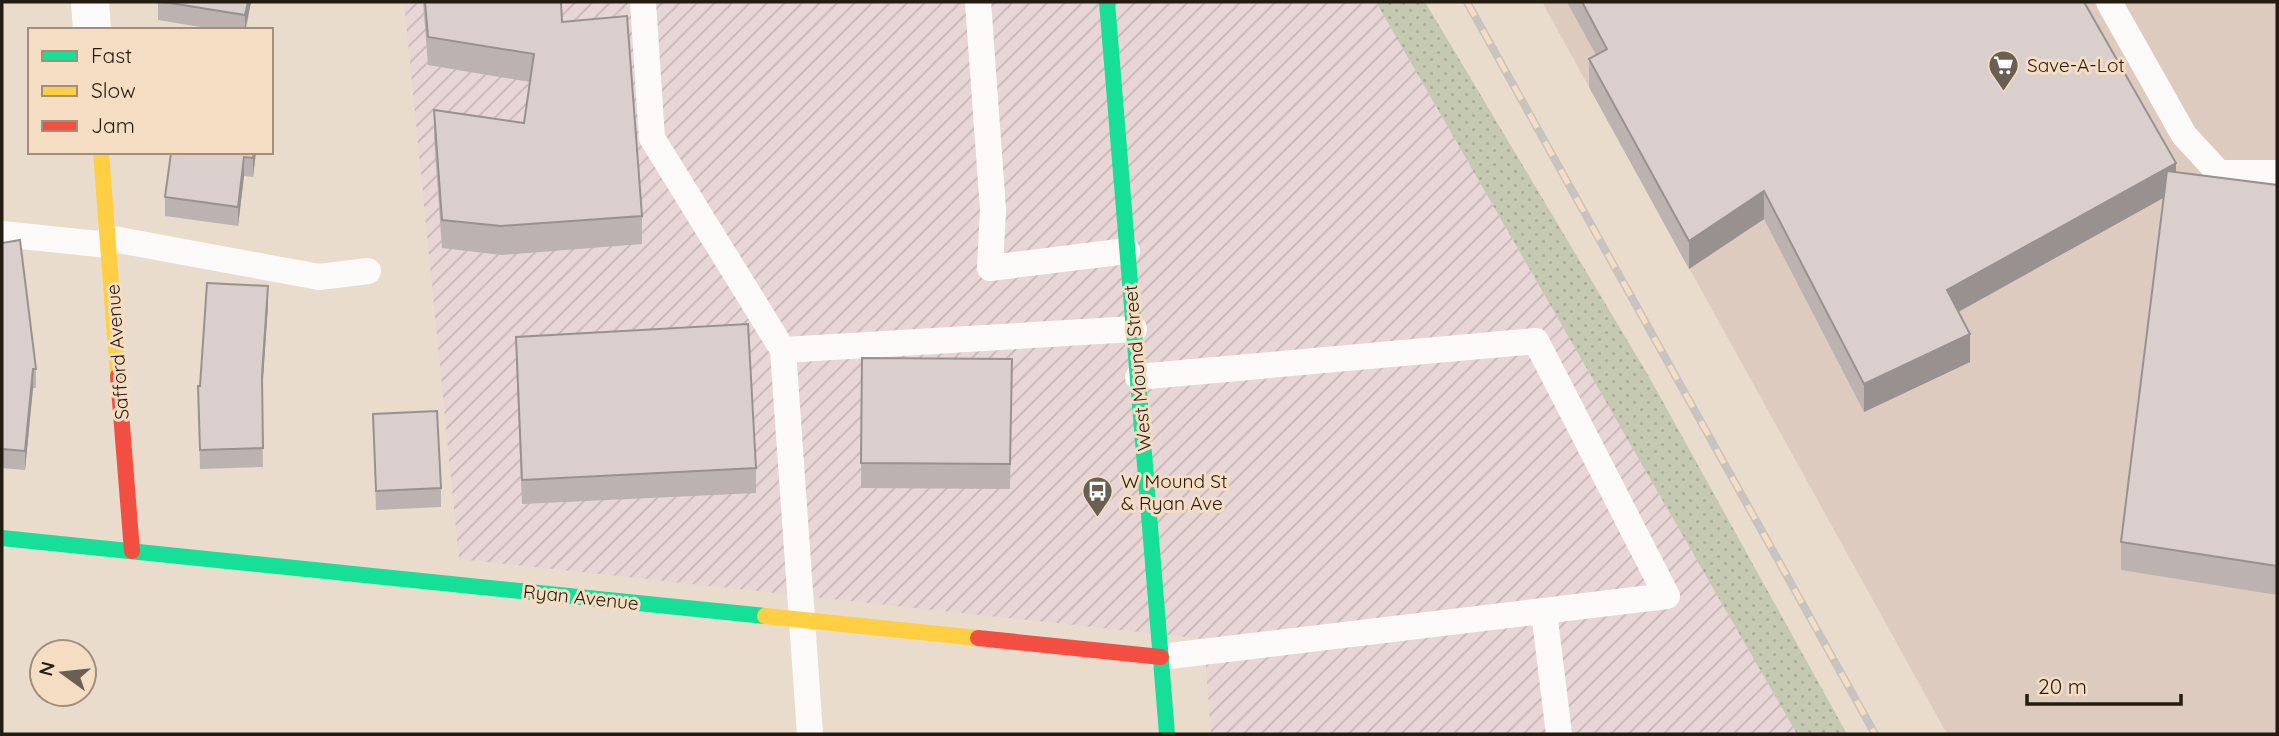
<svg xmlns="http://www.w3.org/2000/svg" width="2279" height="736" viewBox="0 0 2279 736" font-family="Quicksand,sans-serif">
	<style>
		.commercial { fill: #ddcbbf }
		.industrial { fill: url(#industrial-furrows) }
		.grass { fill: url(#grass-dots) }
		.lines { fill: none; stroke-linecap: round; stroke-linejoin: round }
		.lane { stroke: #fcfaf8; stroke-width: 26 }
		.street { stroke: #fcfaf8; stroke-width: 38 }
		.fast { stroke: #16e098; stroke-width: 16 }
		.slow { stroke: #ffcf43; stroke-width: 16 }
		.jam { stroke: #f24e42; stroke-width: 16 }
		.rail-casing { stroke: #c7c3bf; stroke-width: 8 }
		.rail { stroke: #f4ddc2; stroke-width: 5; stroke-dasharray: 16; stroke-linecap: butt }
		.wall { fill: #bcb2b0 }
		.shaded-wall { fill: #999190 }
		.building { fill: #dbcfcd; stroke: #999190; stroke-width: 2 }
		.labels { text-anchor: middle; stroke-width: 6; stroke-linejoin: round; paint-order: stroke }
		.poi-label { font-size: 19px; fill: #241b11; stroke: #f4ddc2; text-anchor: start }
		.street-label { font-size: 19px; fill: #241b11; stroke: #f4ddc2 }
	</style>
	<defs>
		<pattern id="industrial-furrows" width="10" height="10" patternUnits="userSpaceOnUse" patternTransform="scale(1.75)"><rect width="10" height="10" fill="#e8d5d5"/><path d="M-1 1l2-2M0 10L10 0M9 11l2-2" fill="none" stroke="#c7b6b6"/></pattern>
		<pattern id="grass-dots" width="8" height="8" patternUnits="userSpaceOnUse" patternTransform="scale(1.75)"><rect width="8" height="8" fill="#c5c9b2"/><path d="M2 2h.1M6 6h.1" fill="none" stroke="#a9ac98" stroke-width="1.8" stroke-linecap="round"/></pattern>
	</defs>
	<rect width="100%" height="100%" fill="#e9dccd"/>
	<!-- commercial -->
	<polygon class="commercial" points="1542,2 2277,2 2277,734 1947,734"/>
	<!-- industrial -->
	<polygon class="industrial" points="404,2 1376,2 1797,734 1211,734 1204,639 459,559"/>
	<!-- grass -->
	<polygon class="grass" points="1376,2 1425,2 1648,375 1847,734 1797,734"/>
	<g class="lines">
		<!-- lane -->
		<g class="lane">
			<polyline points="643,2 652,138 783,350"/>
			<polyline points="978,2 993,210 990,268 1127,251"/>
			<polyline points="2109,2 2184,135 2219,173 2277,173"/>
			<polyline points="2,234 108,245"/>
			<polyline points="108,238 319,277 368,271"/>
			<polyline points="1138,377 1536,341 1667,596 1161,657"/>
			<polyline points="1544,612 1559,734"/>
			<polyline points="810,734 783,350 1134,329"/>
		</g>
		<!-- street -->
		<polyline class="street" points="90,2 92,30"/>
		<!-- fast -->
		<g class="fast">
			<polyline points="1107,2 1167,734"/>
			<polyline points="2,538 765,616"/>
		</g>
		<!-- slow -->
		<g class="slow">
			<polyline points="101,152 118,376"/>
			<polyline points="765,616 978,638"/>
		</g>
		<!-- jam -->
		<g class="jam">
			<polyline points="118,376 132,551"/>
			<polyline points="978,638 1161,657"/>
		</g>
		<defs>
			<polyline id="rail" points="1467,2 1875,734"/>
		</defs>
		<!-- rail casing -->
		<use href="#rail" class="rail-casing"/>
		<!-- rail -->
		<use href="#rail" class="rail"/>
	</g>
	<!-- wall -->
	<g class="wall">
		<polygon points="158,2 251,2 246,30 218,30 158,20"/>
		<polygon points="423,2 561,2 562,22 642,216 642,244 501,255 442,248 434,138 434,110 524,123 530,82 428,65"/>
		<polygon points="1567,2 2084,2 2176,172 2277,185 2277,595 2121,570 2121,542 2164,197 1959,312 1970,362 1864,412 1764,219 1689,269 1589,87 1589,59 1596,55"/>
		<polygon points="256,152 253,177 244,176 238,226 165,216 165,197 176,154"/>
		<polygon points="2,243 36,369 36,388 33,388 25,470 2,468"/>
		<polygon points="268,305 262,390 263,467 200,469 198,386 200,386"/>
		<polygon points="516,337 756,468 756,493 522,504 516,361"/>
		<polygon points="862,358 1012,359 1010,489 861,488"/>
		<polygon points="373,414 441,488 441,507 376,510"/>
	</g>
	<!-- shaded-wall -->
	<g class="shaded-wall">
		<polygon points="248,2 251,2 245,30 245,15"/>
		<polygon points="254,152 256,152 253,177 253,158"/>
		<polygon points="244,157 244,176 238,226 238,207"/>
		<polygon points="2176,163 2176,191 1947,318 1947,290"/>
		<polygon points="1764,191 1764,219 1689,269 1689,241"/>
		<polygon points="268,286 268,305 262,395 262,376"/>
		<polygon points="1970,334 1970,362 1864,412 1864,384"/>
		<polygon points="33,369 33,388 25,470 25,451"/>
	</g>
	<!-- building -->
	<g class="building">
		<polygon points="164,2 248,2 245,15"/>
		<polygon points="425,2 561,2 562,22 627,16 642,216 501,226 442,220 434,110 524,123 534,54 428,37"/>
		<polygon points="1582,2 2084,2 2176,163 1947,290 1970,334 1864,384 1764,191 1689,241 1589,59 1607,49"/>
		<polygon points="177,152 254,152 253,158 244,157 238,207 165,197 171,153 176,154"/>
		<polygon points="2167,171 2277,185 2277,566 2121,542"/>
		<polygon points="20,240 36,369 33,369 25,451 2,449 2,243"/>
		<polygon points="207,283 268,286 262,376 263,448 200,450 198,386 200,386"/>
		<polygon points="748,324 756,468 522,480 516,337"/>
		<polygon points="862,358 1012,359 1010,464 861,463"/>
		<polygon points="437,411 441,488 376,491 373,414"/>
	</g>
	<!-- icons -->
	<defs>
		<symbol id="supermarket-pin" viewBox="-11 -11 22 30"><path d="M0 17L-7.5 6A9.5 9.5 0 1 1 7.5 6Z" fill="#695f53" stroke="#f4ddc2"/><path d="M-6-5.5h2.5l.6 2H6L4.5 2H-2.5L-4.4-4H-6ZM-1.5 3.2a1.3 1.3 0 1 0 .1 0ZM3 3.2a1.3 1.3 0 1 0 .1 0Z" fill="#fff"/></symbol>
		<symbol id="bus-pin" viewBox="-11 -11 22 30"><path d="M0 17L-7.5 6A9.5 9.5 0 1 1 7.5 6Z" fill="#695f53" stroke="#f4ddc2"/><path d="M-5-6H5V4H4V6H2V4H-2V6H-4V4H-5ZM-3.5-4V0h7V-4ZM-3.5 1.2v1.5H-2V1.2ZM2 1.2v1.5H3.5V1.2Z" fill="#fff"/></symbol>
	</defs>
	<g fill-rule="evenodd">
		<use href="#supermarket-pin" x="1986" y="48" width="35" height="47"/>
		<use href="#bus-pin" x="1080" y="474" width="35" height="47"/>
	</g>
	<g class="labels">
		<!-- poi labels -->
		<g class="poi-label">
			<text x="2027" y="72">Save-A-Lot</text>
			<text x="1121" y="488">W Mound St<tspan x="1121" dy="22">&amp; Ryan Ave</tspan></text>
		</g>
		<!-- street labels -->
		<g class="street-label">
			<text transform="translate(117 352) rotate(-94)" y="7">Safford Avenue</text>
			<text transform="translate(1137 368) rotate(-95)" y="7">West Mound Street</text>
			<text transform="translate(581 597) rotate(6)" y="7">Ryan Avenue</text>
		</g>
	</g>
	<!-- border -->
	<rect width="2279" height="736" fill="none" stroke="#241b11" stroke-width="7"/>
	<!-- legend -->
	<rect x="28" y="28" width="245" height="126" fill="#f4ddc2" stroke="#a18f7b" stroke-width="2"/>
	<rect x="42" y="51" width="35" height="10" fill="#16e098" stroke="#a18f7b" stroke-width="2"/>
	<text x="91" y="63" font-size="21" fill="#241b11">Fast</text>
	<rect x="42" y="86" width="35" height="10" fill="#ffcf43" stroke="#a18f7b" stroke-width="2"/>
	<text x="91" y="98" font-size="21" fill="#241b11">Slow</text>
	<rect x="42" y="121" width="35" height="10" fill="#f24e42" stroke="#a18f7b" stroke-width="2"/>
	<text x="91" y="133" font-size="21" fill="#241b11">Jam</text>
	<!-- north arrow -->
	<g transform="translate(63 673) rotate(285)"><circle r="33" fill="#f4ddc2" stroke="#a18f7b" stroke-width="2"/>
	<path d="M0-5L12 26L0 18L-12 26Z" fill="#695f53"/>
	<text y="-10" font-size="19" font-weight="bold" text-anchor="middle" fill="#241b11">N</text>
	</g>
	<!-- scale -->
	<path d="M2027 694v10h154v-10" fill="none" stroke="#241b11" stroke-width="3.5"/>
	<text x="2038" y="694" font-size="21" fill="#241b11" stroke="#f4ddc2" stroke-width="5" paint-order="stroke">20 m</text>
</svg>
